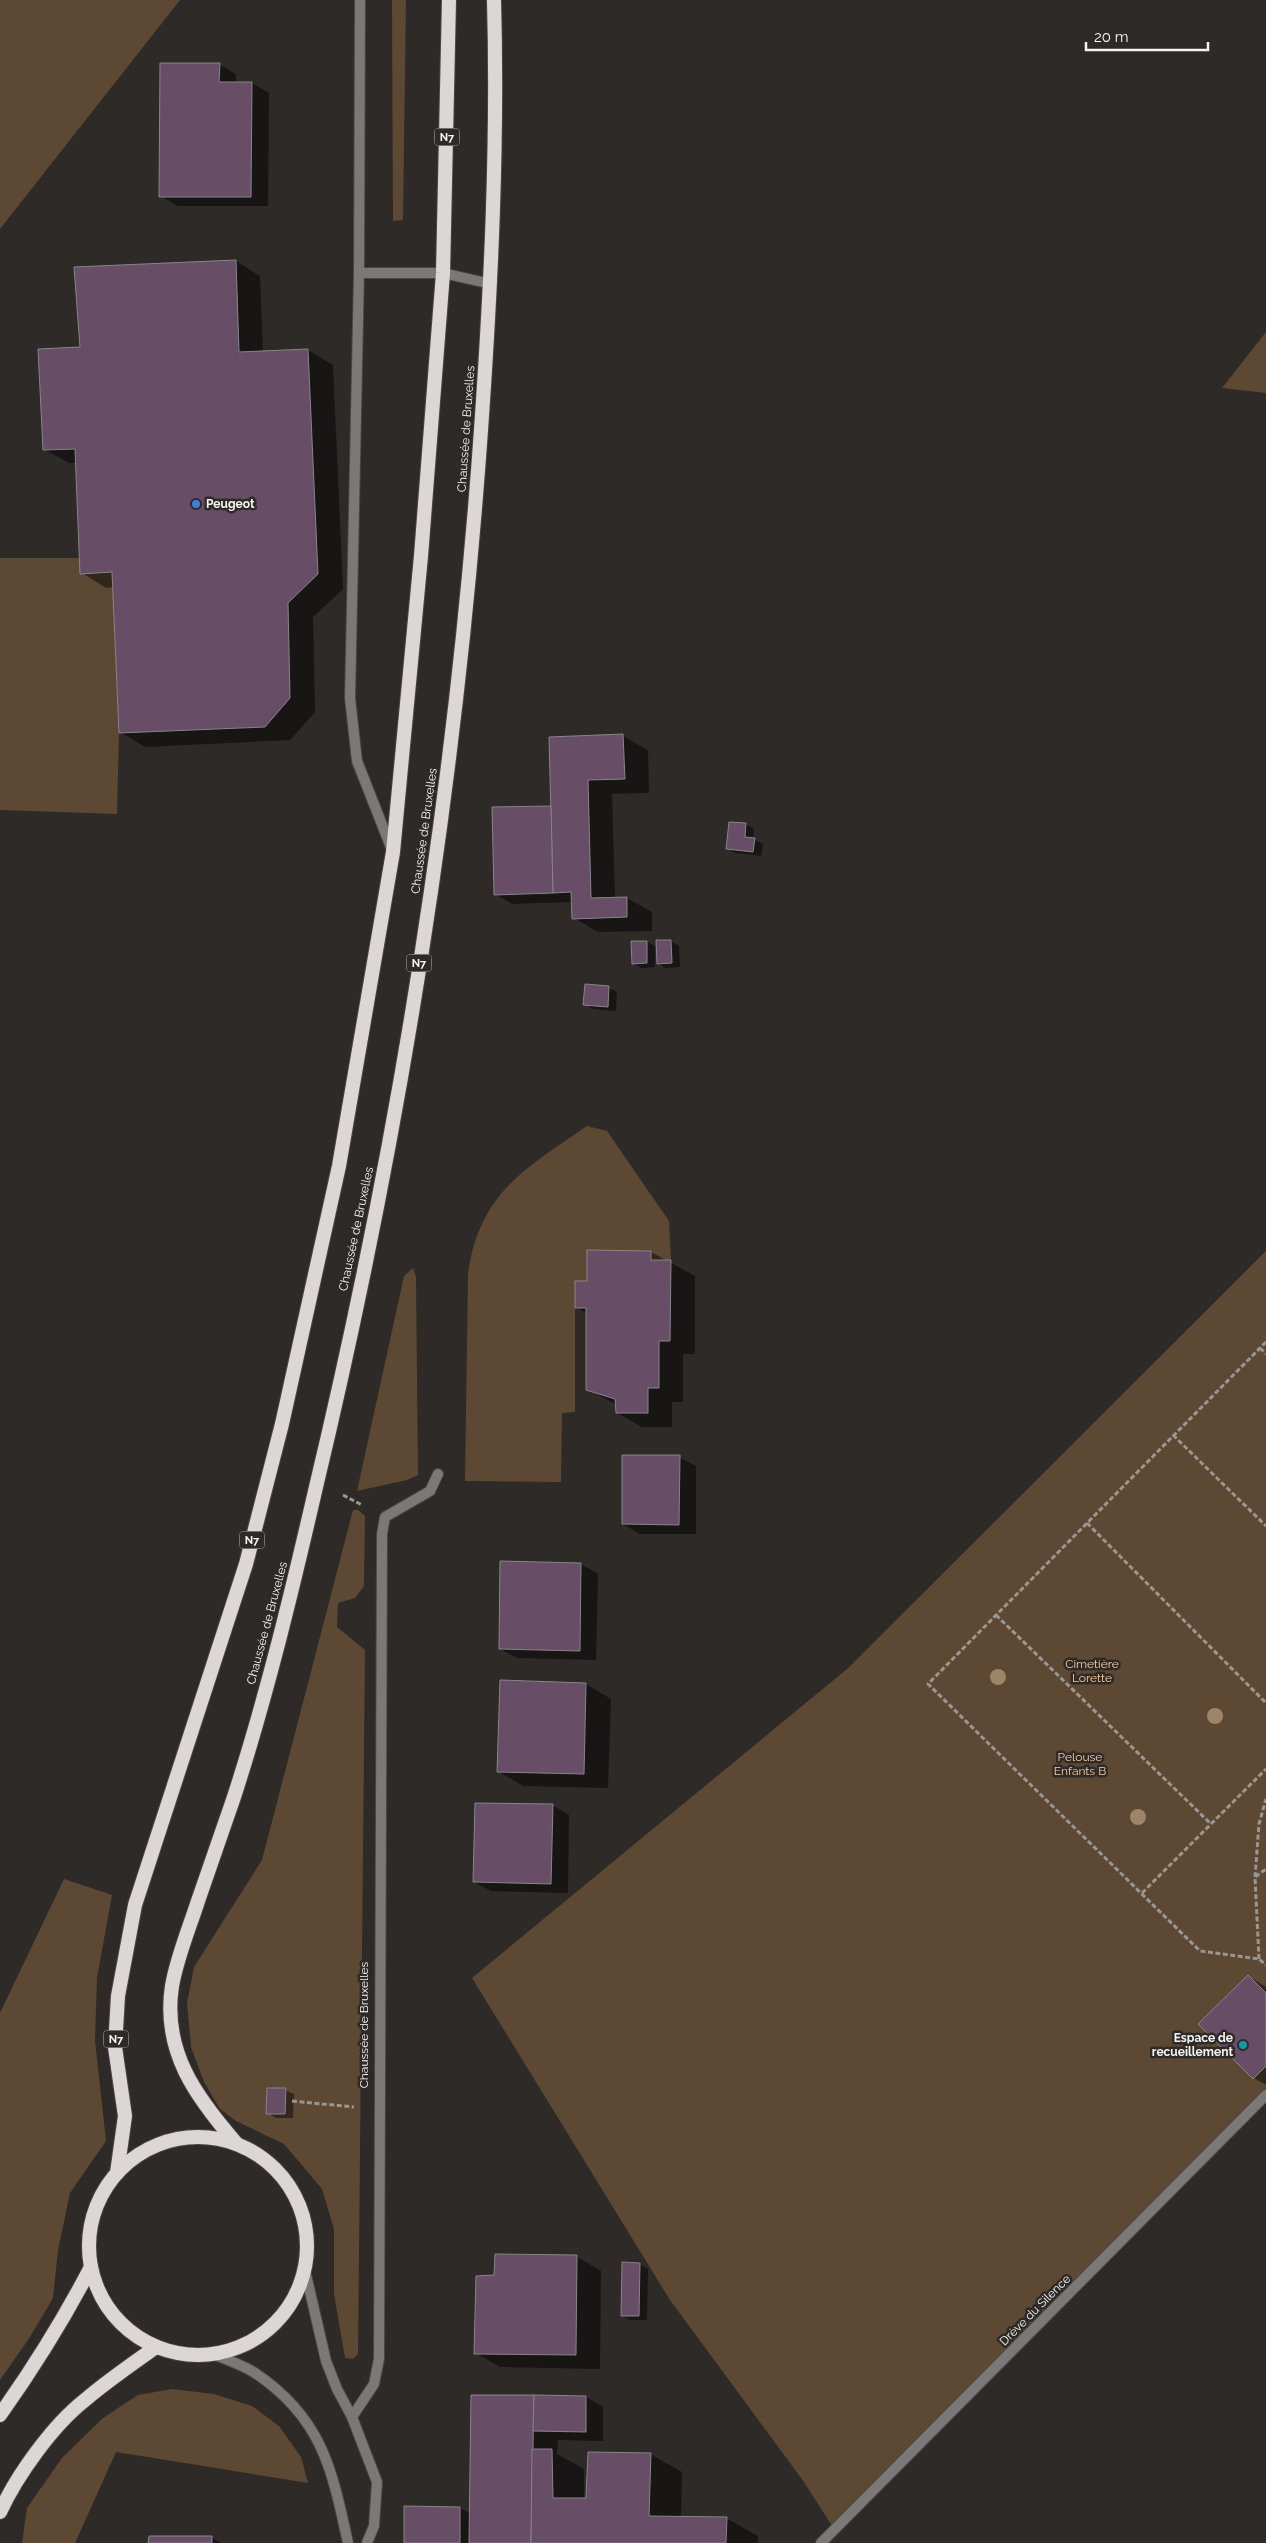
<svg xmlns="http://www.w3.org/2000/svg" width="1266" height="2543" viewBox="0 0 1266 2543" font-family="Raleway,sans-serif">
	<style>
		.green { fill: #5d4933 }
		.shadow { fill: #0007 }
		.building { fill: #674d65; stroke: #888588 }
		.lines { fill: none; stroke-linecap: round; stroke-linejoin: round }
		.minor-casing { stroke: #494644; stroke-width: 12 }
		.tertiary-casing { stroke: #494644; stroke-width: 12 }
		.trunk-casing { stroke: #494644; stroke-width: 16 }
		.path { stroke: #999694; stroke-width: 3; stroke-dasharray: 5 2.5; stroke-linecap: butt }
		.minor { stroke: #7b7978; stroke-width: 10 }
		.tertiary { stroke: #7b7978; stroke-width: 10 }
		.trunk { stroke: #dcd7d6; stroke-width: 14 }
		.tree { fill: #9e8468 }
		.shop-dot { fill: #3f7fe0; stroke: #2d2a27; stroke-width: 2 }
		.culture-dot { fill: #0f9aa8; stroke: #2d2a27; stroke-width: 2 }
		.labels { text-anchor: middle; stroke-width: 5; stroke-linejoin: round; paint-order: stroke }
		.shield { fill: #2d2a27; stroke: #bab8b6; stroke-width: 1 }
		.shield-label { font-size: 11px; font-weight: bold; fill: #f7f5f3 }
		.street-label { font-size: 12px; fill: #f7f5f3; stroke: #2d2a27 }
		.poi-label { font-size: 12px; font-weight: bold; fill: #f7f5f3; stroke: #2d2a27; text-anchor: start }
		.park-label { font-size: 12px; fill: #facd9e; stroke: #2d2a27 }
	</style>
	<rect width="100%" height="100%" fill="#2d2a27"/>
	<!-- green -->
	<g class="green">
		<polygon points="0,0 180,0 0,229"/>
		<polygon points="392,0 406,0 403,220 393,221"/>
		<polygon points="1266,332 1266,393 1222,388"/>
		<polygon points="0,558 80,558 81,574 112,572 119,733 117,814 0,810"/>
		<path d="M587,1126L607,1131L669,1221L671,1260H651V1251H587V1281H575V1412L562,1413L561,1482L465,1481L468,1273C480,1192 525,1169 587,1126Z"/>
		<polygon points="1266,1251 1266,2095 834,2529 804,2482 670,2300 472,1978 847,1669"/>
		<polygon points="413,1268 416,1277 418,1475 407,1480 357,1491 404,1276"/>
		<polygon points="353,1510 358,1510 365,1516 364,1586 355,1598 338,1603 337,1627 365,1650 358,2354 353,2359 345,2358 334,2294 334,2229 322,2189 284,2144 236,2121 220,2109 204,2082 191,2047 187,2003 194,1967 262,1860"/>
		<polygon points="64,1879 112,1895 97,1978 95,2040 106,2141 70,2193 58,2250 53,2298 30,2337 0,2380 0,2013"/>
		<polygon points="172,2389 214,2394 252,2406 279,2426 301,2457 308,2483 116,2452 75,2543 22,2543 27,2508 62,2458 103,2418 138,2395"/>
	</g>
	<!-- shadow -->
	<g class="shadow">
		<polygon points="219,64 236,74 236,83 252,83 269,93 268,206 177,206 161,196"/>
		<polygon points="236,261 260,276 263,352 308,350 333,365 343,589 313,617 315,712 290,740 145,747 120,732 114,587 106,588 82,573 77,463 69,463 44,449 81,349"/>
		<polygon points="623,736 648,750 649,793 612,794 615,899 627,898 652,912 652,931 598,932 574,918 572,902 512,904 495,894 552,808 551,738"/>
		<polygon points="746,824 754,829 753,839 763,844 761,856 735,853 727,849"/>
		<polygon points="671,941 679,946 680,967 666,968 658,963"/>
		<polygon points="647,942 655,946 655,967 641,968 633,963"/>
		<polygon points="609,988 617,992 616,1011 593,1009 585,1004"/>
		<polygon points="651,1252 695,1276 695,1354 683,1354 683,1402 672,1402 672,1427 642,1427 617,1413 617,1405 587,1389 588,1314 576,1307 589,1283"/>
		<polygon points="679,1457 696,1466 696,1534 640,1534 623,1524"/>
		<polygon points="581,1564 598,1574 596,1660 517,1658 500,1649"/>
		<polygon points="502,1682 586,1684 611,1699 608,1788 523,1786 498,1771"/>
		<polygon points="552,1805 569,1815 568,1893 491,1891 474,1882"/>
		<polygon points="1248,1976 1266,1987 1266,2085 1254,2078"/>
		<polygon points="285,2090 294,2094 293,2118 276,2118 268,2113"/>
		<polygon points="576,2256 601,2271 600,2369 500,2367 476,2353 495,2276"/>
		<polygon points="639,2264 648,2269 647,2320 630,2320 622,2316"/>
		<polygon points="472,2396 586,2397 603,2407 603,2441 558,2440 557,2454 584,2469 584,2499 588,2499 650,2454 682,2472 681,2518 726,2518 758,2536 758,2543 405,2543 460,2508 471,2514"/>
		<polygon points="211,2537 221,2543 150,2543"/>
	</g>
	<!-- building -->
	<g class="building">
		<polygon points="160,63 220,63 219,82 252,82 251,197 159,197"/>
		<polygon points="236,260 239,352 308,349 318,574 288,603 290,698 265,727 119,733 112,572 80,574 75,449 43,450 38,349 80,347 74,267"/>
		<polygon points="623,734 625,779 588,780 591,898 627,897 627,917 572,919 571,892 553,893 549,737"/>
		<polygon points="551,806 553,893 494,895 492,807"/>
		<polygon points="729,822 746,823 745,837 755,838 753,852 726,849"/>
		<polygon points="656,940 671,940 672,963 657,964"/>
		<polygon points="631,941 647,941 647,963 632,964"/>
		<polygon points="585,984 609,986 608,1007 583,1005"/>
		<polygon points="587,1250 651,1251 651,1260 671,1260 670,1341 659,1341 659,1388 648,1388 648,1413 616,1413 615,1399 586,1390 586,1308 575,1308 575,1281 587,1281"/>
		<polygon points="622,1455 680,1455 679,1525 622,1524"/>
		<polygon points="500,1561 581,1563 580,1651 499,1649"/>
		<polygon points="500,1680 586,1683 584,1774 497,1772"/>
		<polygon points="475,1803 553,1804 551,1884 473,1882"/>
		<polygon points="1248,1975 1266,1993 1266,2066 1253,2079 1198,2024"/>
		<polygon points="267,2088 286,2088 285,2114 266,2114"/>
		<polygon points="495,2254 577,2255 576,2355 474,2354 476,2276 494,2275"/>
		<polygon points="622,2262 640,2263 639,2316 621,2316"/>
		<polygon points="471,2395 534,2395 531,2543 469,2543"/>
		<polygon points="534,2395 586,2396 586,2432 533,2431"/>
		<polygon points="532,2449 552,2449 553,2498 586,2498 588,2452 651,2453 649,2516 727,2517 726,2543 531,2543"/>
		<polygon points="404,2506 460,2507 460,2543 404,2543"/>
		<polygon points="149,2536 212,2536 212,2543 148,2543"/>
	</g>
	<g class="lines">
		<defs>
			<g id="minor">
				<polyline points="359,273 360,0"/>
				<polyline points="392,850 357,761 350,698 359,273 443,273 491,284"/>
				<polyline points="352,2417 374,2384 379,2359 382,1534 385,1517 430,1491 438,1474"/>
				<polyline points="821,2543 1266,2095"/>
			</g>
			<g id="tertiary">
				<polyline points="305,2270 326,2361 337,2389 352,2417 377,2482 374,2526 367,2543"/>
				<path d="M213,2354C227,2360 243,2365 255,2373C322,2418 332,2469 348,2543"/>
			</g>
			<g id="trunk">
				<circle cx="198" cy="2246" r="109"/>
				<path d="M236,2143C196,2097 162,2051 172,1986C177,1957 189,1929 198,1901C210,1867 222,1832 234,1797C267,1695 292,1591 316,1487C399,1140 456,786 481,430C491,287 498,144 494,0"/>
				<polyline points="117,2173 125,2116 115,2047 118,1996 135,1905 246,1564 282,1424 339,1166 393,852 421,556 443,273 449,0"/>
				<path d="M0,2415C34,2367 64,2319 91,2267"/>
				<path d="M0,2512C17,2475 53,2425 85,2400C107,2381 132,2364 156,2347"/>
			</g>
		</defs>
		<!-- minor casing -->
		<use href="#minor" class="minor-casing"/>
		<!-- tertiary casing -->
		<use href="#tertiary" class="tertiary-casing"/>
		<!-- trunk casing -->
		<use href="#trunk" class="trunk-casing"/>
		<!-- path -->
		<g class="path">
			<polyline points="1266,1342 928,1684 1200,1951 1259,1959 1266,1965"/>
			<polyline points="1260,1348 1266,1354"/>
			<polyline points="1173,1435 1266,1526"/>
			<polyline points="343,1495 362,1505"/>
			<polyline points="1087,1523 1266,1703"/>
			<polyline points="996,1615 1211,1824"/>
			<polyline points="1255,1877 1259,1824 1266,1799"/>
			<polyline points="1142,1893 1266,1769"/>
			<polyline points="1259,1959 1255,1877 1266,1869"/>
			<polyline points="292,2101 354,2107"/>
		</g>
		<!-- minor -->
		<use href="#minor" class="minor"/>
		<!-- tertiary -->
		<use href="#tertiary" class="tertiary"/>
		<!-- trunk -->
		<use href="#trunk" class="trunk"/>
	</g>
	<!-- trees -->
	<g class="tree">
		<circle cx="998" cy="1677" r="8"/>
		<circle cx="1215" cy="1716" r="8"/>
		<circle cx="1138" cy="1817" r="8"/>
	</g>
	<!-- markers -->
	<circle class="shop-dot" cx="196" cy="504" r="5"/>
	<circle class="culture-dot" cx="1243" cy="2045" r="5"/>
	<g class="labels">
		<!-- shield labels -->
		<g class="shield">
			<rect x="434.5" y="128.5" width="25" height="17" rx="4"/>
			<rect x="406.5" y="954.5" width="25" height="17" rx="4"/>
			<rect x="239.5" y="1531.5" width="25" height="17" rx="4"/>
			<rect x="103.5" y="2030.5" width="25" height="17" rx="4"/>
		</g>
		<g class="shield-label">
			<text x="447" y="141">N7</text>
			<text x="419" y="967">N7</text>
			<text x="252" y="1544">N7</text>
			<text x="116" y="2043">N7</text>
		</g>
		<!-- street labels -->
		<g class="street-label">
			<text transform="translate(466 429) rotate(-86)" y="4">Chaussée de Bruxelles</text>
			<text transform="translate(424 831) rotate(-82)" y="4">Chaussée de Bruxelles</text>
			<text transform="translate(356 1229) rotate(-78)" y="4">Chaussée de Bruxelles</text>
			<text transform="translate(267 1623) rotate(-75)" y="4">Chaussée de Bruxelles</text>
			<text transform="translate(364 2025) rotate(-90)" y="4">Chaussée de Bruxelles</text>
			<text transform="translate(1035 2310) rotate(-45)" y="4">Drève du Silence</text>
		</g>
		<!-- poi labels -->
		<g class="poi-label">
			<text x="206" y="508">Peugeot</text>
			<text x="1233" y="2042" text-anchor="end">Espace de<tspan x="1233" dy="14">recueillement</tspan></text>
		</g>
		<!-- park labels -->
		<g class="park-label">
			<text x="1092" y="1668">Cimetière<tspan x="1092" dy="14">Lorette</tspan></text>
			<text x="1080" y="1761">Pelouse<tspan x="1080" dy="14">Enfants B</tspan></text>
		</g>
	</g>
	<!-- scale -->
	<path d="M1086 42v8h122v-8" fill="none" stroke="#f7f5f3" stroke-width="2.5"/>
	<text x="1094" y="42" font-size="15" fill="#f7f5f3" stroke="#2d2a27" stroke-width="4" paint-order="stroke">20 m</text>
</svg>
